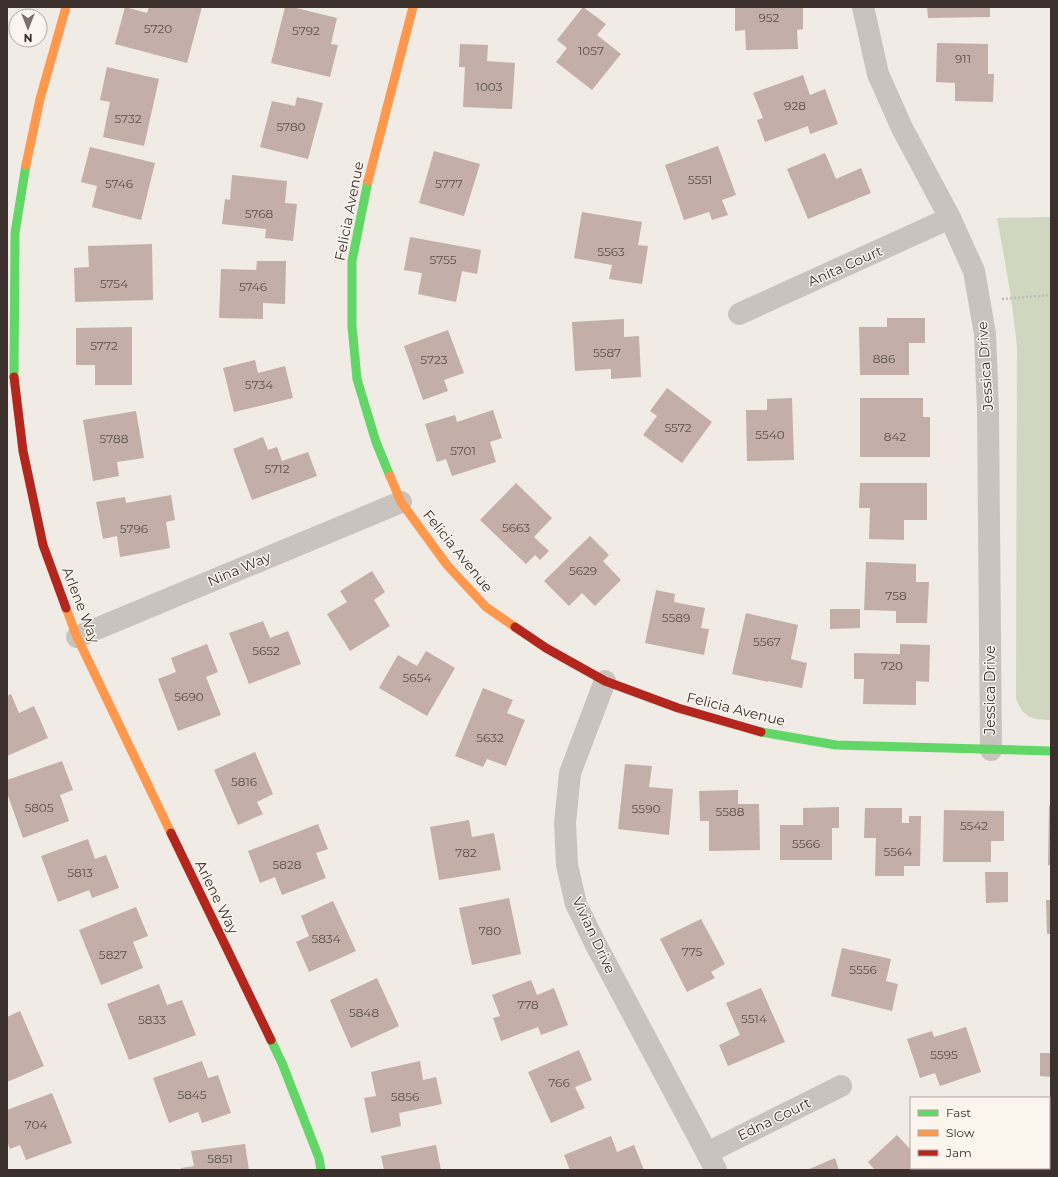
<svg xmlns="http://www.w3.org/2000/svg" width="1058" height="1177" viewBox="0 0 1058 1177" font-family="Montserrat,sans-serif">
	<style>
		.green { fill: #d1d6bf }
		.building { fill: #c3afa7 }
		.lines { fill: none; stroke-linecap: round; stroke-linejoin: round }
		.path { stroke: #c2bbb6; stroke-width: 2.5; stroke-dasharray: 2 2; stroke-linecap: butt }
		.street { stroke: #c9c3be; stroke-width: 22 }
		.fast { stroke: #63d668; stroke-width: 9 }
		.slow { stroke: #ff974d; stroke-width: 9 }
		.jam { stroke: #b3261e; stroke-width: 9 }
		.labels { text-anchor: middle; stroke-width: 3; stroke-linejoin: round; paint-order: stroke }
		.number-label { font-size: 12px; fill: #5d504a }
		.street-label { font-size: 14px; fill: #3b302b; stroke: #fbf5ee }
	</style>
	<rect width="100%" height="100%" fill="#f0ebe5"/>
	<!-- green -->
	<path class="green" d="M1051,217V720C1032,720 1022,717 1016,698L1017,347C1013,304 1005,261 997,218Z"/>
	<!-- building -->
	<g class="building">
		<polygon points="125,7 147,13 149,7 202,7 187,63 115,44"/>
		<polygon points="285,7 292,7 337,18 331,44 338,45 330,77 271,63"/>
		<polygon points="583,7 606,24 597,35 621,54 592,90 556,62 567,48 557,40"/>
		<polygon points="735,7 803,7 803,29 797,30 798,49 746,50 745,30 735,31"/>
		<polygon points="927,7 990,7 990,17 928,18"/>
		<polygon points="937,43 988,44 988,74 994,74 993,102 955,101 955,83 936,82"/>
		<polygon points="460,44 488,45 487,61 515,63 512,109 463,107 465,67 459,67"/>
		<polygon points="107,67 159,79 144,146 103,137 110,102 100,100"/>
		<polygon points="803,75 810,95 825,89 838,124 810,134 808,126 765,142 757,120 763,118 753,93"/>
		<polygon points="297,97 323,103 308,159 260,147 272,101 295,106"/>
		<polygon points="718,146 736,195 722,200 728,215 712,220 709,212 684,220 665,165"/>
		<polygon points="90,147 155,163 141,220 92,207 97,186 81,182"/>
		<polygon points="434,151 480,164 464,216 419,203"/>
		<polygon points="825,153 836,179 861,168 871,193 808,219 787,169"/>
		<polygon points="232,175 287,181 285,203 297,204 293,241 265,238 266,229 222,224 225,199 230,200"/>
		<polygon points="582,212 642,222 638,245 648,246 642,284 609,279 612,265 574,258"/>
		<polygon points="410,237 481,250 477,274 462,271 456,302 418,294 422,273 404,270"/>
		<polygon points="152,244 153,300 75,302 74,268 89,267 88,246"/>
		<polygon points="257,261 286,261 285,304 263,303 263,319 219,318 221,269 256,270"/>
		<polygon points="887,318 925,318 925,343 909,343 909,375 860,375 859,327 887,327"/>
		<polygon points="624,319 624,337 639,336 641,377 611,379 611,369 575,371 572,322"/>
		<polygon points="132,327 132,385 95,385 95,365 76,365 76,328"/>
		<polygon points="448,330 464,373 444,380 448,391 423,400 404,346"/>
		<polygon points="255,360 258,373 285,366 293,398 234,412 223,368"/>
		<polygon points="667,388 712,422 682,463 643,435 657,416 650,411"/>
		<polygon points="792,398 794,460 747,461 746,410 767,410 767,399"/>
		<polygon points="860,398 923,398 923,417 930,417 930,457 860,457"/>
		<polygon points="493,410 502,438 490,442 496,462 452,476 446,459 437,462 425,424 455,415 457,422"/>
		<polygon points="136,411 144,458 117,462 119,476 93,481 83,420"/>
		<polygon points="263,437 268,450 277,447 282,461 308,452 317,476 252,500 233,449"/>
		<polygon points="516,483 552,518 534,537 549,551 540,560 535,555 526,564 480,520"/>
		<polygon points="860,483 927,483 927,520 904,520 904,540 869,539 870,508 859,508"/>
		<polygon points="171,495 175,520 166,522 170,548 120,557 117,536 103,539 96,502 125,497 126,503"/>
		<polygon points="590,536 609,555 603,561 621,580 595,606 582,593 569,606 544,581"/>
		<polygon points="866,562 916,564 916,582 929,582 927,623 896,623 896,611 864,610"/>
		<polygon points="372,571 385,592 374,600 390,626 350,651 327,614 347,602 340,591"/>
		<polygon points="656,590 675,594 674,602 705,608 701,628 709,629 704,655 645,643"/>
		<polygon points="830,609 860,609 860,628 830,629"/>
		<polygon points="746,613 798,625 791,659 807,663 802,688 768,681 768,682 732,674"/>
		<polygon points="263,621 270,638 288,631 301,664 249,684 229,633"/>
		<polygon points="207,644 218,672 206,677 221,715 178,731 158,679 176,672 171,658"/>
		<polygon points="900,644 930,645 929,682 916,681 916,705 863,704 864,679 854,679 854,653 900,654"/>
		<polygon points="426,651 455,668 427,716 379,688 398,655 417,666"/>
		<polygon points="483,688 513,700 507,713 525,720 506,766 487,759 483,767 455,756"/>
		<polygon points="11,694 19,713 34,706 48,738 7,756 7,696"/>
		<polygon points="255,752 273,794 257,802 263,814 238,825 214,770"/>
		<polygon points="62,761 73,790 60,795 69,821 23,838 7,793 7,780"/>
		<polygon points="625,764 652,766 649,787 673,789 669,835 618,829"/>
		<polygon points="738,790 738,804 759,804 760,850 709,851 709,821 700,821 699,791"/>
		<polygon points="1049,806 1051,806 1051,865 1048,865"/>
		<polygon points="839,807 839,828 832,828 832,860 780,860 780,825 803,825 803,808"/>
		<polygon points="865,808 902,808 902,823 909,823 909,816 921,816 920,866 904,866 904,876 875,876 876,838 864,838"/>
		<polygon points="944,810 1004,811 1004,841 991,841 991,862 943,862"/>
		<polygon points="469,820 472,837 494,833 501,870 439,880 430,827"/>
		<polygon points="318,824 328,849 316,853 326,878 282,895 275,877 260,883 248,851"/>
		<polygon points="88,839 95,859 106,855 119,888 92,898 89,890 58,902 41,856"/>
		<polygon points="985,872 1008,872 1008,902 986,903"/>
		<polygon points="509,898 521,954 472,965 459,908"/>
		<polygon points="1046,900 1051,900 1051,934 1047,934"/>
		<polygon points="333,901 356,951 309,972 296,942 309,936 301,916"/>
		<polygon points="136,907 148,936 133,942 143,968 101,985 79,930"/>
		<polygon points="701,919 725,964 711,972 715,978 687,992 660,939"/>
		<polygon points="842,948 891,959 886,981 898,984 892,1011 831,996"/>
		<polygon points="377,978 399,1026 351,1048 330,1000"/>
		<polygon points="531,980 537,995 554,988 568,1025 541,1035 538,1027 501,1041 493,1018 500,1016 492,995"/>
		<polygon points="159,984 167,1005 182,1000 196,1035 129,1060 107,1004"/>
		<polygon points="761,988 785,1042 728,1066 719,1045 740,1035 726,1003"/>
		<polygon points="20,1011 44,1066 7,1082 7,1017"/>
		<polygon points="966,1027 981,1072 940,1086 935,1073 920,1078 907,1039 932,1031 934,1037"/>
		<polygon points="579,1050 592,1080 575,1087 585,1108 551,1123 528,1072"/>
		<polygon points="1040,1053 1051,1053 1051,1077 1040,1076"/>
		<polygon points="202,1061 208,1078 218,1075 231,1113 202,1123 198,1112 169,1123 153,1078"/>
		<polygon points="420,1061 423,1080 436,1077 442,1104 399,1113 401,1126 371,1133 364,1098 376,1096 371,1072"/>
		<polygon points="52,1093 72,1143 26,1160 20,1145 10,1149 7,1141 7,1110"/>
		<polygon points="897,1135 911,1150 911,1168 942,1168 940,1170 875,1170 868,1162"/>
		<polygon points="611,1136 617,1152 634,1145 644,1170 570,1170 564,1155"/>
		<polygon points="245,1144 249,1170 181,1170 181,1168 194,1166 191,1151"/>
		<polygon points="436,1145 441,1170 384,1170 381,1156"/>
		<polygon points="835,1158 839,1170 807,1170"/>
	</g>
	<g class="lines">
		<!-- path -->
		<polyline class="path" points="1002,299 1051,295"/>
		<!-- street -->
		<g class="street">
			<polyline points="863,7 878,74 902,128 950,218 974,271 985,334 988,410 991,750"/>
			<polyline points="739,314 950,218"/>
			<polyline points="77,637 401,502"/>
			<polyline points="605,681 570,773 565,823 567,865 576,904 595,943 716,1170"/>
			<polyline points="707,1153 841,1086"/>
		</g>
		<!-- fast -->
		<g class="fast">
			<polyline points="368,181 352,261 352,326 357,379 376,442 390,476"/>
			<polyline points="14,377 15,233 26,165"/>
			<polyline points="761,732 836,745 1051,751"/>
			<polyline points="271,1040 282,1063 319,1158 321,1170"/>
		</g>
		<!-- slow -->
		<g class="slow">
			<polyline points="26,165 40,99 66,7"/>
			<polyline points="368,181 413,7"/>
			<polyline points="390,476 401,502 447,565 486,607 515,627"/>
			<polyline points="66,608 77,637 171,833"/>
		</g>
		<!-- jam -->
		<g class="jam">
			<polyline points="14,377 23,451 43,545 66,608"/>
			<polyline points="515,627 546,648 605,681 678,708 761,732"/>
			<polyline points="171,833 271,1040"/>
		</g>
	</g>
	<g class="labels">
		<!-- number labels -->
		<g class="number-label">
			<text x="769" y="22">952</text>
			<text x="158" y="33">5720</text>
			<text x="306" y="35">5792</text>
			<text x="591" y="55">1057</text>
			<text x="963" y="63">911</text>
			<text x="489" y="91">1003</text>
			<text x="795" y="110">928</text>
			<text x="128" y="123">5732</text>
			<text x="291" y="131">5780</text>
			<text x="700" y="184">5551</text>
			<text x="119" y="188">5746</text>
			<text x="449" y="188">5777</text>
			<text x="259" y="218">5768</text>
			<text x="611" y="256">5563</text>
			<text x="443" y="264">5755</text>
			<text x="114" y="288">5754</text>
			<text x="253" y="291">5746</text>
			<text x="104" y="350">5772</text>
			<text x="607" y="357">5587</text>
			<text x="884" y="363">886</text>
			<text x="434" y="364">5723</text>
			<text x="259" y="389">5734</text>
			<text x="678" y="432">5572</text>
			<text x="770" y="439">5540</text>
			<text x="895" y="441">842</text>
			<text x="114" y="443">5788</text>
			<text x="463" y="455">5701</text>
			<text x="277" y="473">5712</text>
			<text x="516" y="532">5663</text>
			<text x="134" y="533">5796</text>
			<text x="583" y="575">5629</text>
			<text x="896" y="600">758</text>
			<text x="676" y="622">5589</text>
			<text x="767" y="646">5567</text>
			<text x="266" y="655">5652</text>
			<text x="892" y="670">720</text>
			<text x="417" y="682">5654</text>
			<text x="189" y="701">5690</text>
			<text x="490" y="742">5632</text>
			<text x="244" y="786">5816</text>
			<text x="39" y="812">5805</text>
			<text x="646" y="813">5590</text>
			<text x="730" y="816">5588</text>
			<text x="974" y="830">5542</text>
			<text x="806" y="848">5566</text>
			<text x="898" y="856">5564</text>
			<text x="466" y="857">782</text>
			<text x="287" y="869">5828</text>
			<text x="80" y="877">5813</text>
			<text x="490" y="935">780</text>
			<text x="326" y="943">5834</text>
			<text x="692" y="956">775</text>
			<text x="113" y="959">5827</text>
			<text x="863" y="974">5556</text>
			<text x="528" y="1009">778</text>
			<text x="364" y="1017">5848</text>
			<text x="754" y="1023">5514</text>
			<text x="152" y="1024">5833</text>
			<text x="944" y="1059">5595</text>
			<text x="559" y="1087">766</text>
			<text x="192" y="1099">5845</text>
			<text x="405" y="1101">5856</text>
			<text x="36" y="1129">704</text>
			<text x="220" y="1163">5851</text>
		</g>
		<!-- street labels -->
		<g class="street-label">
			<text transform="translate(349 211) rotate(-79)" y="5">Felicia Avenue</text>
			<text transform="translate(845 266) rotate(-24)" y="5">Anita Court</text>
			<text transform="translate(985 366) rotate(-94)" y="5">Jessica Drive</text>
			<text transform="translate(458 551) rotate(51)" y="5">Felicia Avenue</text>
			<text transform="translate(239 569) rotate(-23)" y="5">Nina Way</text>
			<text transform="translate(81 605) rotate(69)" y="5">Arlene Way</text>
			<text transform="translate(990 690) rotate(-90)" y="5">Jessica Drive</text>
			<text transform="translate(736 709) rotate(14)" y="5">Felicia Avenue</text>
			<text transform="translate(217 897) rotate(64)" y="5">Arlene Way</text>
			<text transform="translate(594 935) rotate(65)" y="5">Vivian Drive</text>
			<text transform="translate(774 1119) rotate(-26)" y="5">Edna Court</text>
		</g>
	</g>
	<!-- border -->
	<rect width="1058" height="1177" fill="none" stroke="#3b302b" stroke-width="16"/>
	<!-- legend -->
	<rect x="910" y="1097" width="140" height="72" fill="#fbf5ee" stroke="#aea6a0"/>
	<rect x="918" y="1110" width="20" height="6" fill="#63d668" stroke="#aea6a0"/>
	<text x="946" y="1117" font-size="12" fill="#3b302b">Fast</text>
	<rect x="918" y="1130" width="20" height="6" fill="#ff974d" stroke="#aea6a0"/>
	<text x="946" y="1137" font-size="12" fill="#3b302b">Slow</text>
	<rect x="918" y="1150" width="20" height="6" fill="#b3261e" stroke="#aea6a0"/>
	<text x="946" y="1157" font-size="12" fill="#3b302b">Jam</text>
	<!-- north arrow -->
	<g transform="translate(28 28) rotate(180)"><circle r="19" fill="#fbf5ee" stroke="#aea6a0"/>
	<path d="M0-3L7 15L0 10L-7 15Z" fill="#7a716c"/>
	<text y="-6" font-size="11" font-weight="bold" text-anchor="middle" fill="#3b302b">N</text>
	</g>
</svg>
